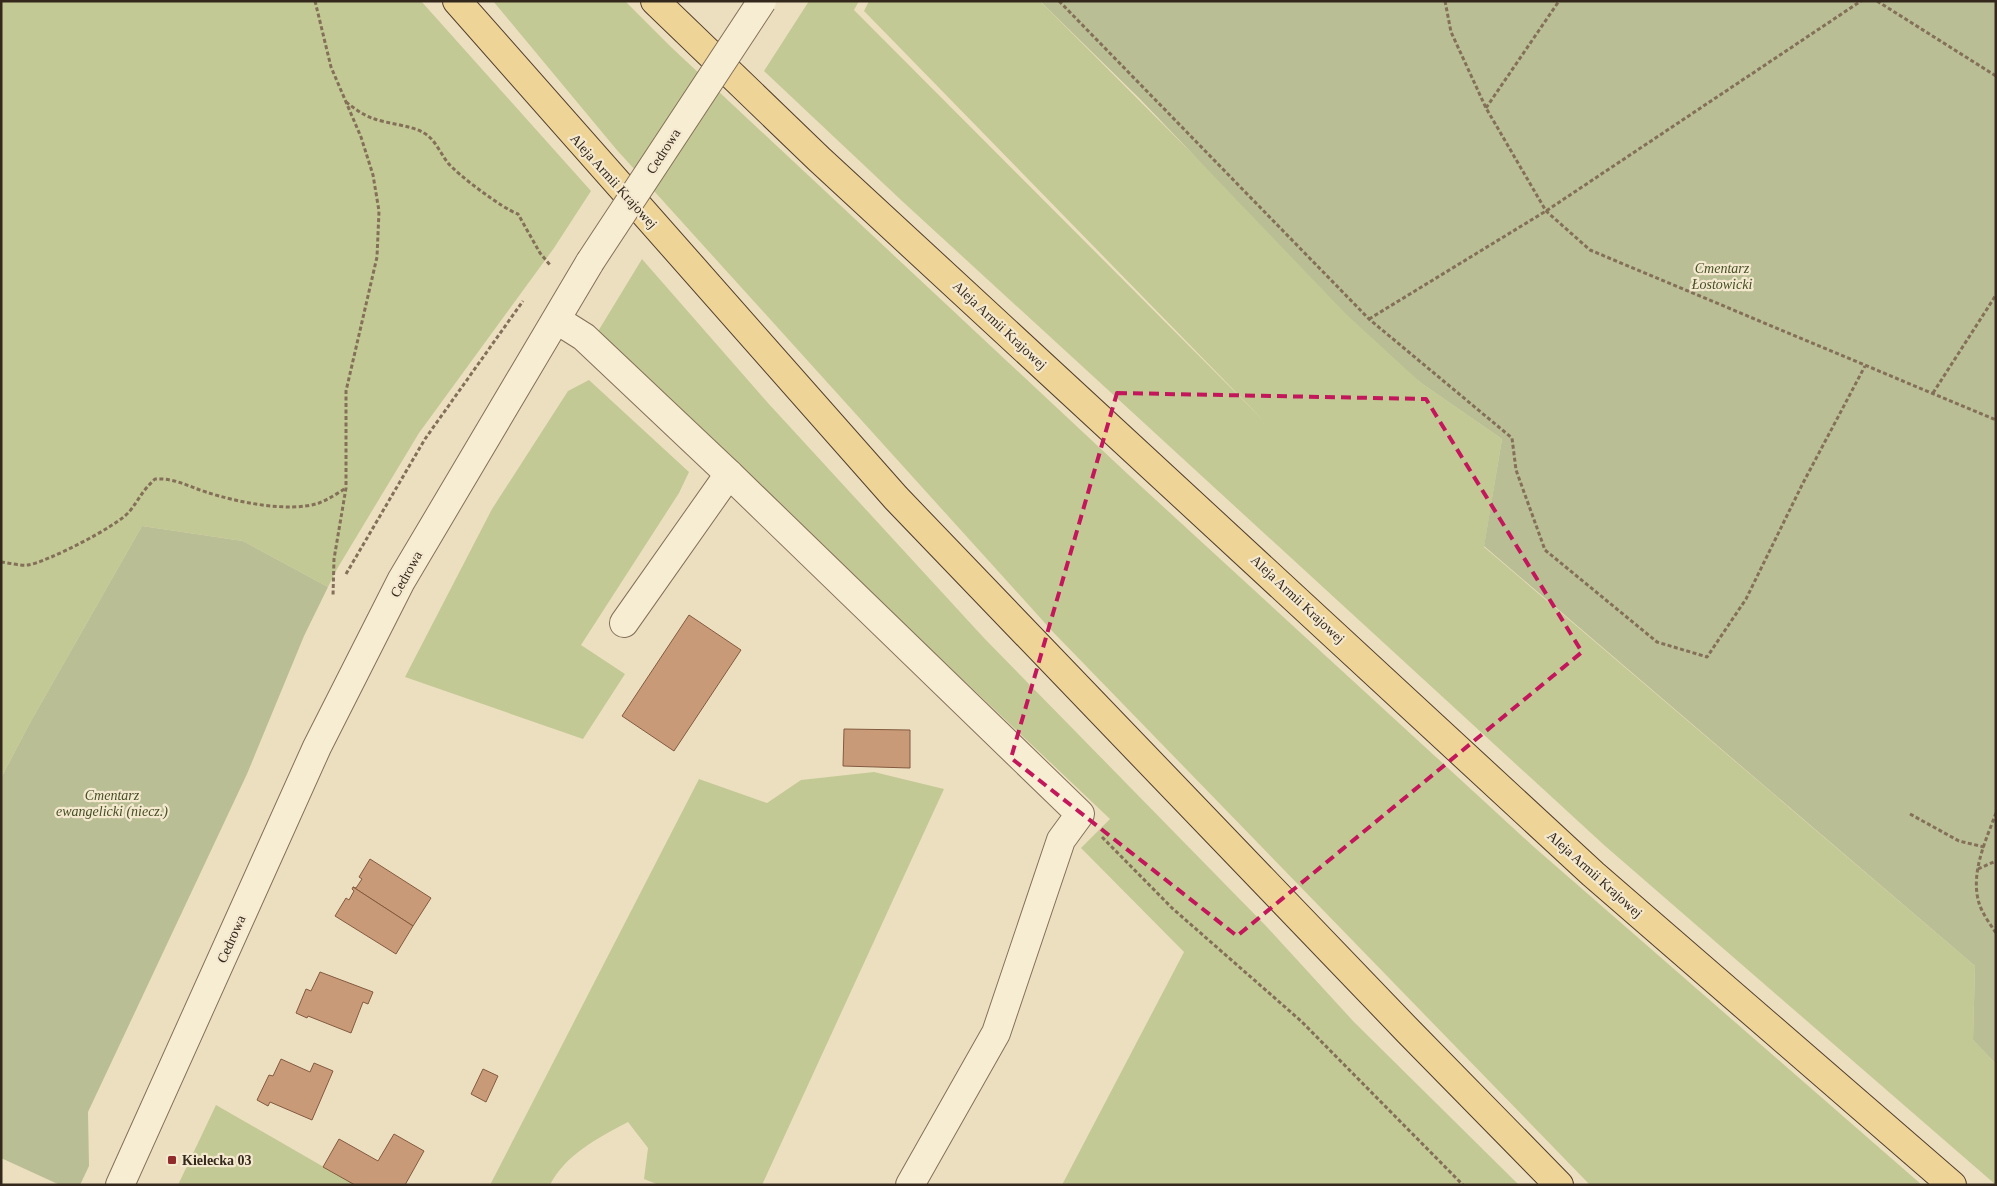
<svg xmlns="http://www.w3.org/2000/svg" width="1997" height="1186" viewBox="0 0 1997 1186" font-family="Georgia,serif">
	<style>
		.green { fill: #c3c994 }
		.cemetery { fill: #b9be94 }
		.building { fill: #c99a77; stroke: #835a3f }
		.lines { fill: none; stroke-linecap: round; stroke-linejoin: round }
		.minor-casing { stroke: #847059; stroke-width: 30 }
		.major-casing { stroke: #523e2d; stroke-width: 30 }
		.path { stroke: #847059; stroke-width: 3; stroke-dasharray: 4 2.5; stroke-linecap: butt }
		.minor { stroke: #f7edd2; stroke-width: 28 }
		.major { stroke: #efd498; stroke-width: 28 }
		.minor-bridge-casing { stroke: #847059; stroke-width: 30; stroke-linecap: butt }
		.minor-bridge { stroke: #f7edd2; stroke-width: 28 }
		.marked { fill: none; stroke: #c2185b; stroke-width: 4; stroke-dasharray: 10 6; stroke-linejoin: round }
		.poi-dot { fill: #912b2b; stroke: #f4e9cf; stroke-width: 2 }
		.labels { text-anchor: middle; stroke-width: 4.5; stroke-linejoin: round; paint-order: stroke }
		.street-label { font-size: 14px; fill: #34281d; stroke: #f4e9cf }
		.park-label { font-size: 14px; font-style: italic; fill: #455024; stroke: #f4e9cf }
		.poi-label { font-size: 14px; font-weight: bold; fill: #34281d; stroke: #f4e9cf; text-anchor: start }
	</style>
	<rect width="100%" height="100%" fill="#ecdfc0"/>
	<!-- green -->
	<g class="green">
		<polygon points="1,1 421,1 591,191 554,248 419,433 337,569 328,587 243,541 142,526 31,721 1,778"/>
		<polygon points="493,1 625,1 671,47 1132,478 1534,847 1922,1185 1590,1185 1053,632 616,149"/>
		<polygon points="809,1 859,1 854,10 1265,422 864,11 869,1 1040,1 1421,383 1502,439 1484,547 1975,966 1973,1040 1996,1064 1996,1185 1604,845 902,201 764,71"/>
		<polygon points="642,259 768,403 984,638 1266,926 1354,1022 1519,1185 1062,1185 1184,952 1081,848 1110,819 597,333"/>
		<polygon points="589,380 689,472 679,493 581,645 625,674 583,739 405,677 492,509 568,391"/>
		<path d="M874,772L944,789L762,1185H659L644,1179L648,1148L628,1122C598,1138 566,1154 550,1185H490L699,779L767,803L801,780Z"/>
		<polygon points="216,1105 355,1185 178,1185"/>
	</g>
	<!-- cemetery -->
	<g class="cemetery">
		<polygon points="1040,1 1996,1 1996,1064 1973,1040 1975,966 1484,546 1502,439 1421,383 1346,314 1140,99"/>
		<polygon points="142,526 243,541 328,587 304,636 247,774 88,1112 89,1166 80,1185 60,1185 1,1158 1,778 31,721"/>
	</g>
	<!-- building -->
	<g class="building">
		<polygon points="689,615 741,650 674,751 622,716"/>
		<polygon points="844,729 910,730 910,768 843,766"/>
		<polygon points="370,859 431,898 413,926 353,887 356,888 362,879 359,877"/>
		<polygon points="353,887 413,926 396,954 335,916 346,898 349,900 354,891 352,889"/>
		<polygon points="320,972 373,992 368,1004 363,1002 351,1033 308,1016 307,1018 296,1013 306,989 311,991"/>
		<polygon points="281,1059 310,1072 314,1063 333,1071 312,1120 270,1102 268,1106 257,1100 269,1075 273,1076"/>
		<polygon points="483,1069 498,1076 486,1102 471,1094"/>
		<polygon points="394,1134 424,1151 405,1185 355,1185 323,1167 339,1139 378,1161"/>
	</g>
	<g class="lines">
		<defs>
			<g id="minor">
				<polyline points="557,320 584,337 729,474 1080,814 1061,840 996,1033 910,1185"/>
				<polyline points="624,623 729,474"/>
				<polyline points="120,1185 317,747 401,581 590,262"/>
			</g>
			<g id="major">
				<polyline points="457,1 896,498 1409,1032 1559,1185"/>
				<polyline points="655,1 819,159 1593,874 1952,1185"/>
			</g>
		</defs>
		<!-- minor casing -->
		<use href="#minor" class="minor-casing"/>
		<!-- major casing -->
		<use href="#major" class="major-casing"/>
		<!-- path -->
		<g class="path">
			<polyline points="315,1 331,67 361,137 373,175 379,211 377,257 346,391 346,488 334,559 333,596"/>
			<polyline points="1059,1 1369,319 1512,438 1516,470 1545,550 1657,642 1707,657 1746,599 1802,485 1865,366"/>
			<polyline points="1445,1 1451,32 1486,108 1546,211 1590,250 1996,420"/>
			<polyline points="1877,1 1996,76"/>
			<path d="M346,102C354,108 363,115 372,118C387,124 411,125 424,133C435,139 440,153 448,163C458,175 503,209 518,214L540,253L550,265"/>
			<polyline points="1486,108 1559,1"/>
			<polyline points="1369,319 1546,211 1861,1"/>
			<polyline points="1933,393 1996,295"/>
			<path d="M1,562C10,563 20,566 28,565C47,562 116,527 129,512C139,500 141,492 155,479C175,478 187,486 206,492C236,502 289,513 319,503C329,499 338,493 346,488"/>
			<polyline points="346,574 425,439 523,301"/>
			<path d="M1996,813C1986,840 1970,873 1979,903C1982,913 1990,924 1996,933"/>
			<polyline points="1910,814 1959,841 1984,847"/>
			<polyline points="1102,837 1172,908 1301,1021 1463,1185"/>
			<polyline points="1978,869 1996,861"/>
		</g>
		<!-- minor -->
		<use href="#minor" class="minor"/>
		<!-- major -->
		<use href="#major" class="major"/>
		<defs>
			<polyline id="minor-bridge" points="590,262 762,1"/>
		</defs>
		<!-- minor-bridge casing -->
		<use href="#minor-bridge" class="minor-bridge-casing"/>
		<!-- minor-bridge -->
		<use href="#minor-bridge" class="minor-bridge"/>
	</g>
	<!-- marked area -->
	<path class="marked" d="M1117,393L1426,399L1582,652L1237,936L1011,758Z"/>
	<!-- markers -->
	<rect class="poi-dot" x="167" y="1155" width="10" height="10" rx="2.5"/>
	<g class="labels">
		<!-- street labels -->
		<g class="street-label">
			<text transform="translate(663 151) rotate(-57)" y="5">Cedrowa</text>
			<text transform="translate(614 181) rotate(48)" y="5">Aleja Armii Krajowej</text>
			<text transform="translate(1000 325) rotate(43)" y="5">Aleja Armii Krajowej</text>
			<text transform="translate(406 574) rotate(-61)" y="5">Cedrowa</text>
			<text transform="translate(1298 599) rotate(43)" y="5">Aleja Armii Krajowej</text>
			<text transform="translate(1595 874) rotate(42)" y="5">Aleja Armii Krajowej</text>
			<text transform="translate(231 939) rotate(-66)" y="5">Cedrowa</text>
		</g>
		<!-- park labels -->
		<g class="park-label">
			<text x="1722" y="273">Cmentarz<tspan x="1722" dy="16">Łostowicki</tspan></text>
			<text x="112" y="800">Cmentarz<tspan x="112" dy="16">ewangelicki (niecz.)</tspan></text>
		</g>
		<!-- poi labels -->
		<g class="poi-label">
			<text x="182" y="1165">Kielecka 03</text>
		</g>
	</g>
	<!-- border -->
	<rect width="1997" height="1186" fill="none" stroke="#34281d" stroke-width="5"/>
</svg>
